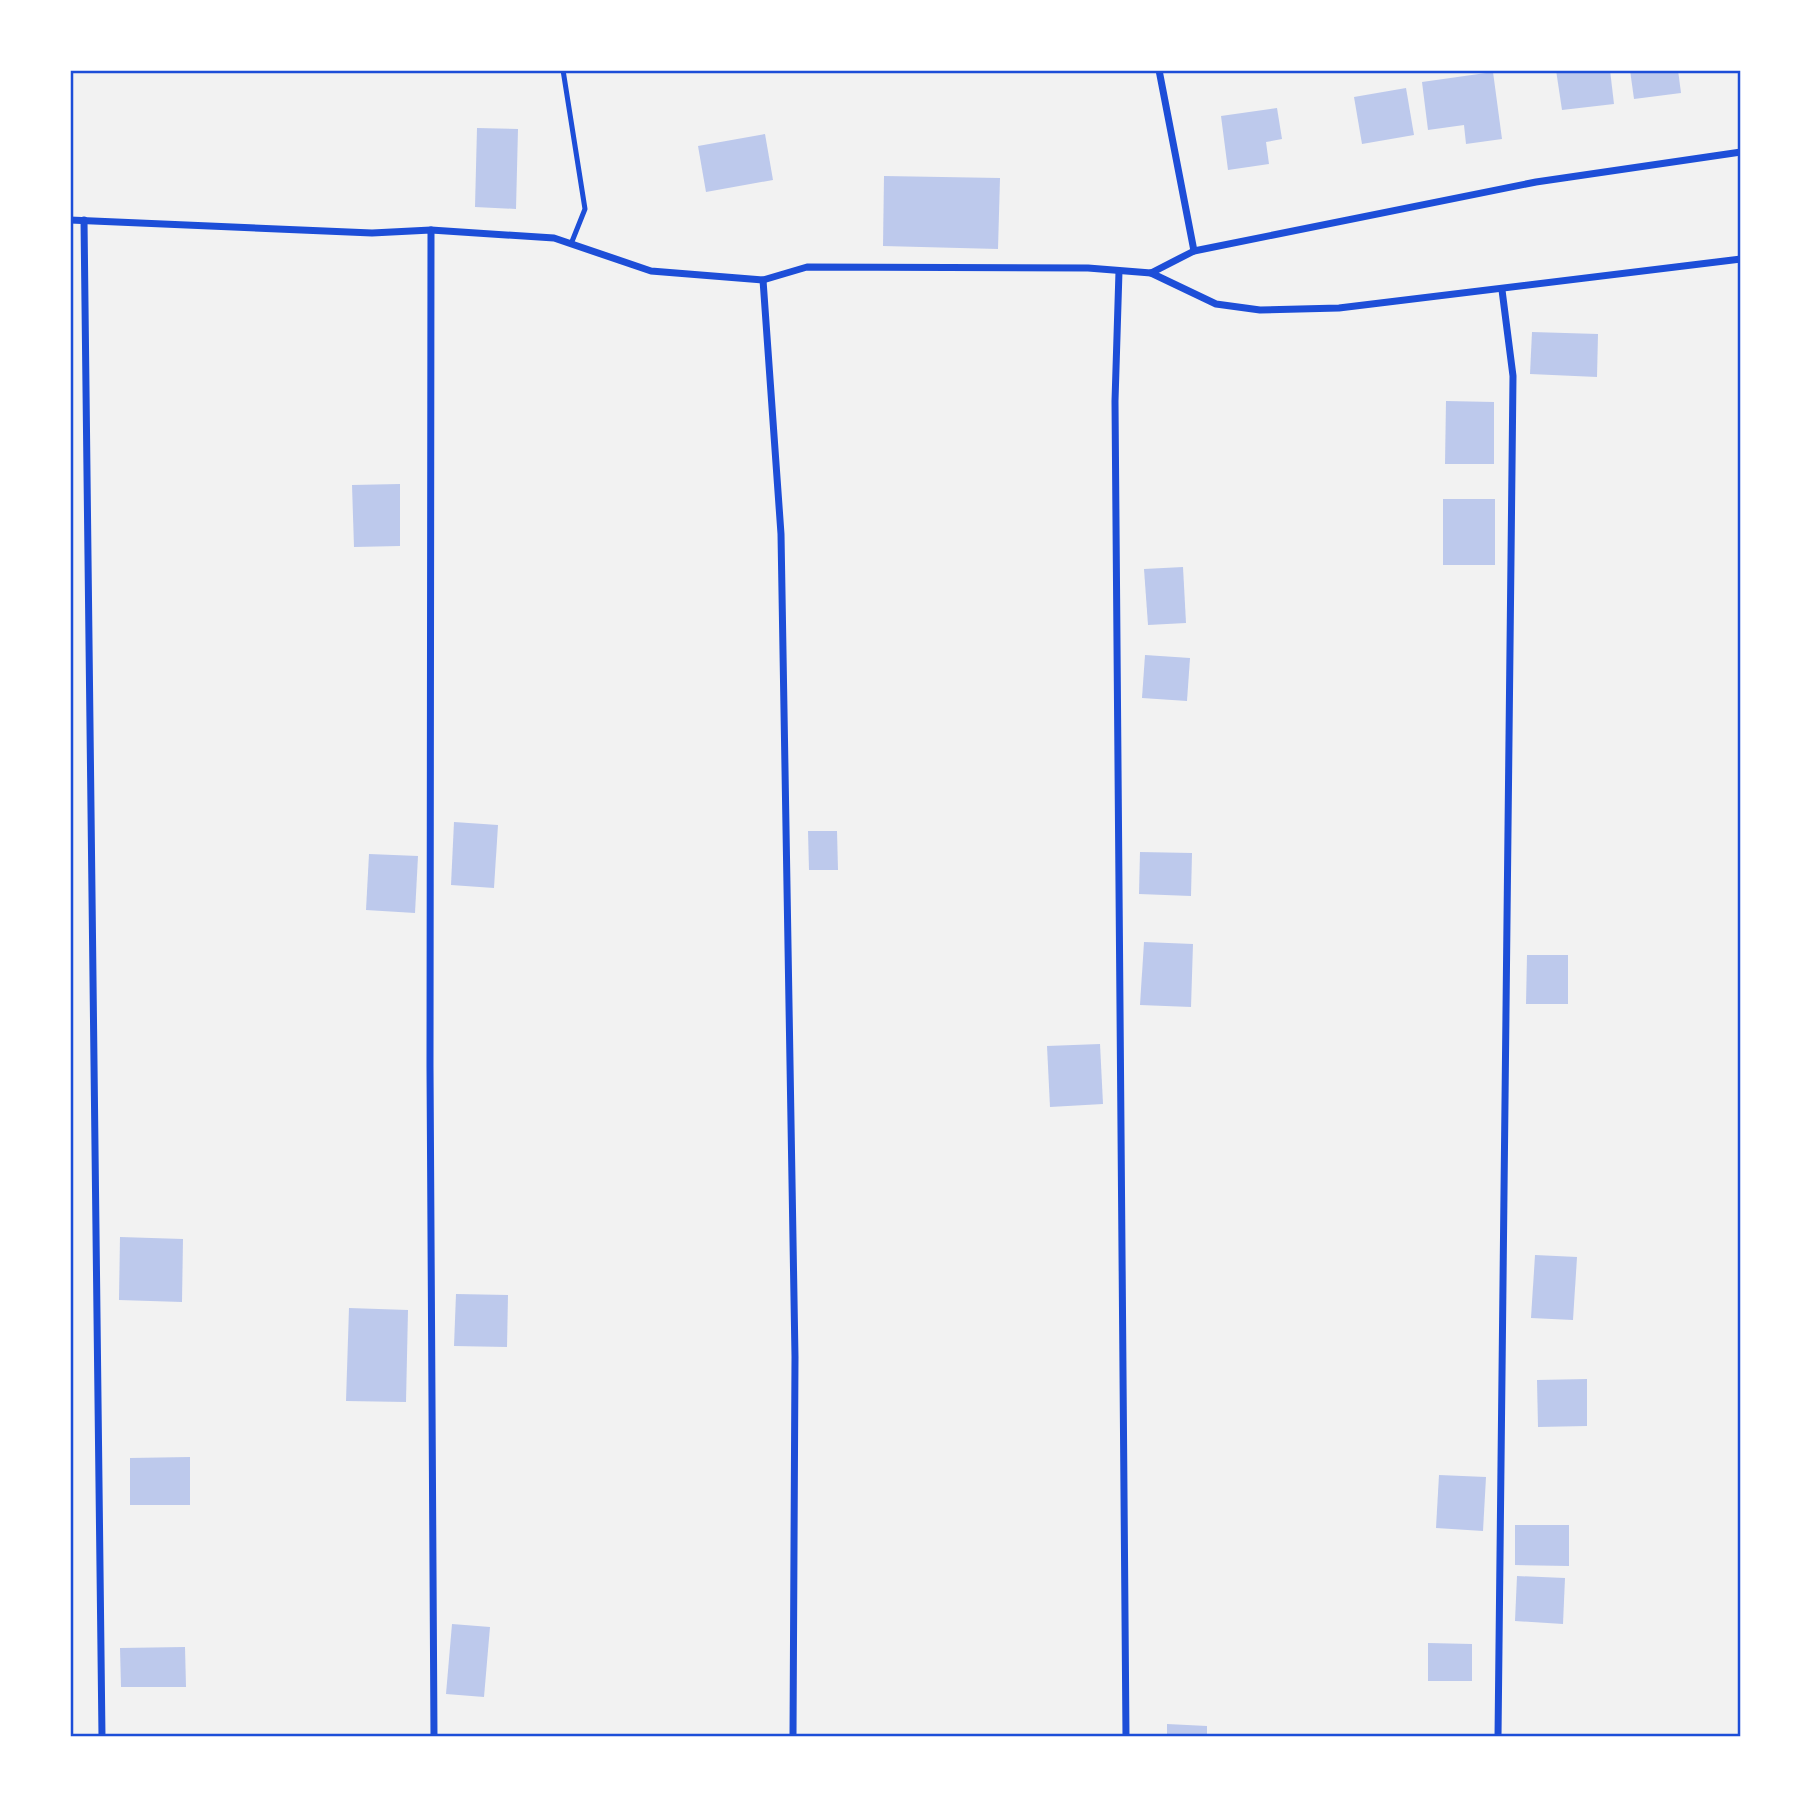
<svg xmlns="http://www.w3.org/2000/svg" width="1811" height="1807" viewBox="0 0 1811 1807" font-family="Lato,sans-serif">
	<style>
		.building { fill: #bdc9ec }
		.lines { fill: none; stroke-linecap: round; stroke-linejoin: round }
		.service { stroke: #1d4ed8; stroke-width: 5 }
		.minor { stroke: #1d4ed8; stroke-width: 7 }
		.neatline { fill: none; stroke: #1d4ed8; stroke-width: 2.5 }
	</style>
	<rect width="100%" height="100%" fill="#f2f2f2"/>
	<!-- building -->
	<g class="building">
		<polygon points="1556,70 1610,70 1614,104 1562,110"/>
		<polygon points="1630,70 1678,70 1681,93 1634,99"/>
		<polygon points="1493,72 1502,139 1466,144 1464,125 1428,130 1422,82"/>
		<polygon points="1406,88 1414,135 1362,144 1354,97"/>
		<polygon points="1277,108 1282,139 1266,142 1269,164 1228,170 1221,116"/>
		<polygon points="477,128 518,129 516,209 475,207"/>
		<polygon points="765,134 773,180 706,192 698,146"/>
		<polygon points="884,176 1000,178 998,249 883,246"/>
		<polygon points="1532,332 1598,334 1597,377 1530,374"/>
		<polygon points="1446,401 1494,402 1494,464 1445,464"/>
		<polygon points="400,484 400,546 354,547 352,485"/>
		<rect x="1443" y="499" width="52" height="66"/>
		<polygon points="1183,567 1186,623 1148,625 1144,569"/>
		<polygon points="1145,655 1190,658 1187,701 1142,698"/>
		<polygon points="454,822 498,825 494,888 451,885"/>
		<polygon points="808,831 837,831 838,870 809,870"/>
		<polygon points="1140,852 1192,853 1191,896 1139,894"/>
		<polygon points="369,854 418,856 415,913 366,910"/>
		<polygon points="1144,942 1193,944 1191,1007 1140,1005"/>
		<polygon points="1527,955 1568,955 1568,1004 1526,1004"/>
		<polygon points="1100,1044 1103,1104 1050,1107 1047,1046"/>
		<polygon points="120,1237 183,1239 182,1302 119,1300"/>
		<polygon points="1535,1255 1577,1257 1573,1320 1531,1318"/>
		<polygon points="456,1294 508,1295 507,1347 454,1346"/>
		<polygon points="349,1308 408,1310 406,1402 346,1401"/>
		<polygon points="1587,1379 1587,1426 1538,1427 1537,1380"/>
		<polygon points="190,1457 190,1505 130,1505 130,1458"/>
		<polygon points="1439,1475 1486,1477 1483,1531 1436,1528"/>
		<polygon points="1515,1525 1569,1525 1569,1566 1515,1565"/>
		<polygon points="1517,1576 1565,1578 1563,1624 1515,1621"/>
		<polygon points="452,1624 490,1627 484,1697 446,1694"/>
		<polygon points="1428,1643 1472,1644 1472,1681 1428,1681"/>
		<polygon points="185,1647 186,1687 121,1687 120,1648"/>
		<polygon points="1167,1724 1207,1726 1207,1737 1167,1737"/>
	</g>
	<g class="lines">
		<!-- service -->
		<polyline class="service" points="563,70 585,209 571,244"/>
		<!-- minor -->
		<g class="minor">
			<polyline points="1159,70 1194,251"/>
			<polyline points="70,220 372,233 431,230 554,238 651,271 763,280 807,267 1088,268 1151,273 1194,251 1536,182 1741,152"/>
			<polyline points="84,220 102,1737"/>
			<polyline points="431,230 430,1066 434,1737"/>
			<polyline points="1119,271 1115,401 1126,1737"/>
			<polyline points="1151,273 1216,304 1260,310 1339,308 1741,259"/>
			<polyline points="763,280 781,534 795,1357 793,1737"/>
			<polyline points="1498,1737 1513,376 1502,290"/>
		</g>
	</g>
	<!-- border -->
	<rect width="1811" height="1807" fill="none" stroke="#ffffff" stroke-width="144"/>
	<rect x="72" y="72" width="1667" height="1663" class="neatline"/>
</svg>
